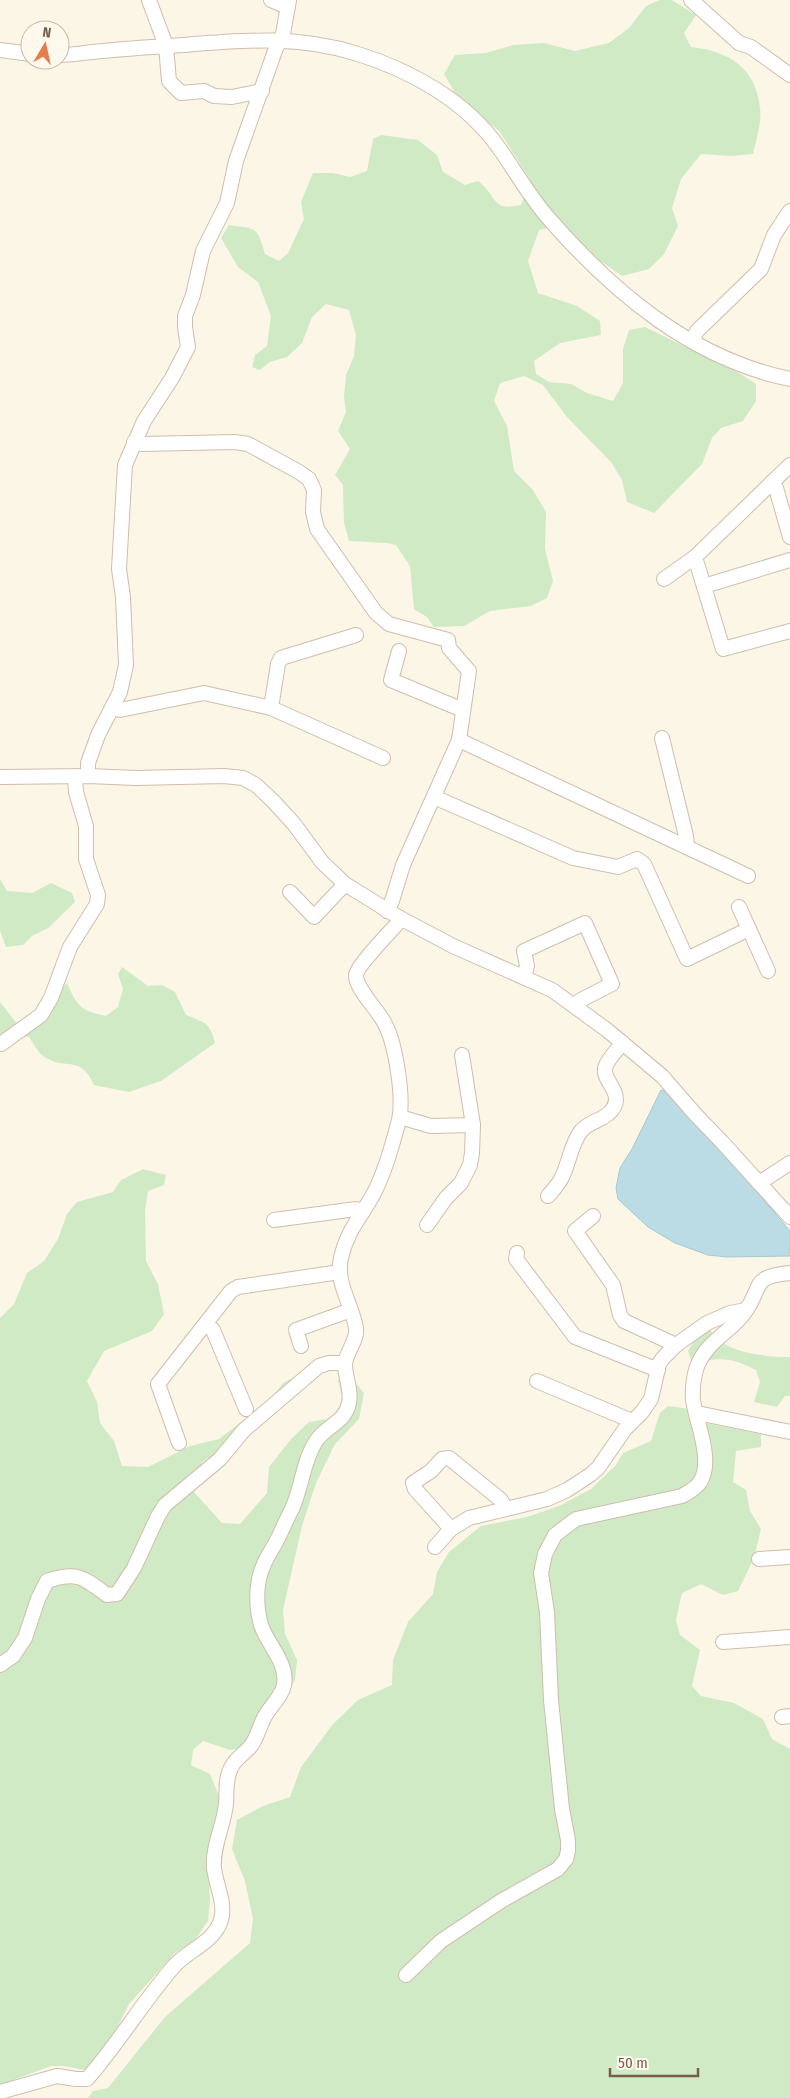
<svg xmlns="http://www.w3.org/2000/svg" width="790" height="2098" viewBox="0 0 790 2098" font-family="'Fira Sans Condensed',sans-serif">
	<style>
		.green { fill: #d0eac5 }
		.water { fill: #bbdbe5; stroke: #a1cad7 }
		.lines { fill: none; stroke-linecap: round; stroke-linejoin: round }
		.street-casing { stroke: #cebead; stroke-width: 16 }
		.street { stroke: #fff; stroke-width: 14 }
	</style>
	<rect width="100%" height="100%" fill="#fcf6e6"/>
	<!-- green -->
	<g class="green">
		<path d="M660,0H672L696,15L684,33L691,47C728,51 756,67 760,108C762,122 756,140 753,154L731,156L701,154L681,179L672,208L678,226L664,254L649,269L622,276L596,258L560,225L539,230L528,261L538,293L577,306L600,321L601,335L560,343L534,361L536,374L549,382L571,384L587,393L613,401L623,383V349L629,330L645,327L739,373L756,384V401L743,421L721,428L712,438L702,464L654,513L627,502L622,480L611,462L567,417L543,385L524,376L500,383L494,401L507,426L514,471L533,490L546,512L545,549L553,581L547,598L531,606L490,611L464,626L434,627L427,617L414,609L410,566L396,545L387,543L349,541L344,523L343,485L335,475L350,449L338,431L346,412L344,397L346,375L354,356L356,335L349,310L326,304L312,317L302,343L287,357L270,362L260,370L252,367L255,355L267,346L271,316L258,282L238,267L221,238L229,225C257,229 257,226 265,254L279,261L288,253L304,219L301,202L313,173H333L350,177L367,171L373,139L381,135L418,140L437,155L443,172L465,185L478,181C498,196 491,212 521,205L530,179L499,131L458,98L444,74L455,55L486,53L513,45L544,43L575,51L609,43L629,28L646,6Z"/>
		<polygon points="0,879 7,891 32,893 51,883 72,893 75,902 48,928 32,936 23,945 6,947 0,931"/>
		<path d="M122,967L148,986L162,985L175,992L186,1015C205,1022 210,1023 215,1043L161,1081L129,1092L94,1085C80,1053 66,1072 43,1056C37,1051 33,1043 29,1037L3,1034L0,1036V1002L19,1026L59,992L67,983C77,1006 81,1011 106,1016L118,1007L123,989L118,974Z"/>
		<polygon points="143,1169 166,1175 164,1185 148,1191 145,1211 146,1261 158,1284 164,1314 152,1331 104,1351 87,1381 97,1402 100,1423 114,1441 122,1466 148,1467 190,1446 219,1439 271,1399 283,1383 318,1364 320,1375 285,1403 249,1436 223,1448 202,1462 194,1492 222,1523 240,1524 267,1493 269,1467 292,1438 309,1422 327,1419 339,1409 342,1397 338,1380 351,1377 364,1393 359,1419 335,1444 316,1483 302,1526 283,1610 285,1634 297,1660 295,1680 274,1714 242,1748 230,1750 203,1741 193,1750 191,1765 210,1774 219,1796 215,1830 208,1863 210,1899 208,1921 195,1940 175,1953 129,2004 108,2046 84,2070 64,2066 51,2066 0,2085 0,1318 14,1304 27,1273 44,1261 58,1239 67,1214 77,1202 113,1192 121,1180"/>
		<path d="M710,1329C720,1353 767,1357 790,1357V1396H785L777,1407L754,1402L760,1382L756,1370C728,1356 722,1358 692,1363L688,1351L696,1337Z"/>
		<polygon points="668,1406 690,1409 704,1423 761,1434 761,1447 736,1451 733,1482 746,1490 750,1511 761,1529 754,1558 738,1591 723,1595 701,1584 682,1593 676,1620 680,1635 700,1650 692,1686 701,1696 734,1703 763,1719 772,1739 790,1749 790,2098 88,2098 93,2091 108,2088 165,2017 250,1943 253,1919 245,1881 232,1849 237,1820 263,1806 290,1797 301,1767 333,1724 358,1700 392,1685 393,1660 408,1622 433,1594 437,1572 449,1552 481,1526 527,1517 559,1506 591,1489 616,1465 623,1453 651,1441 660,1413"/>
	</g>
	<!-- water -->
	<polygon class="water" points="661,1090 670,1092 706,1131 790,1231 790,1256 727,1257 708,1255 675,1243 648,1227 618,1199 616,1188 620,1168 632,1149"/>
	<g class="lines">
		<defs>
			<g id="street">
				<polyline points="149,0 166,46 169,81 181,93 204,91 214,96 232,97 262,91"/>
				<polyline points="271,0 288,7"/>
				<polyline points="691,0 739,43 751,47 790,75"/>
				<polyline points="0,50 30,54"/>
				<path d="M60,55C74,55 88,52 103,51C130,48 157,47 184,45C244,40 299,35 358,54C412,71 466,101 499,148C516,172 531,199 551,221C615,294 693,359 790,379"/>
				<polyline points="692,341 697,331 761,269 774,235 790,211"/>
				<polyline points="134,442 142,444 235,442 248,444 299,472 309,479 314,490 313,512 317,529 376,613 389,624 448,640 449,648 469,671 459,740 403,865 392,901 387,911"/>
				<polyline points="772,482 776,488 790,537"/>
				<polyline points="695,557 723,649 790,631"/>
				<polyline points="664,579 695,557 790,465"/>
				<polyline points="704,586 790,560"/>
				<polyline points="399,651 391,680 463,710"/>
				<polyline points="114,706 120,710 204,693 271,708 383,758"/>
				<polyline points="271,708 278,664 281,658 356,635"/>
				<polyline points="662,738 686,836 687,847"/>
				<polyline points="459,740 748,876"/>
				<polyline points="88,776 88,763 98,735 120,692 126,665 123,597 119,569 125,465 144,421 172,378 188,347 185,327 185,316 193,295 203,251 227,203 236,161 276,48 283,34 289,0"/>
				<polyline points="0,777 88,776 136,778 224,776 243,778 256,785 273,801 294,824 322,862 345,884 400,918 453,946 552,990 607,1030 662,1076 695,1114 722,1142 790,1217"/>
				<polyline points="434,797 573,858 618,867 637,859 644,864 687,959 749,929"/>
				<polyline points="290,892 314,917 345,884"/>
				<polyline points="739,907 768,971"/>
				<polyline points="524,977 527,966 524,951 585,923 612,984 579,1001 576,1007"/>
				<polyline points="1,1044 41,1015 51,998 70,947 97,904 98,895 86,859 86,826 76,792 75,777"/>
				<polyline points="400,1117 431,1126 473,1125 462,1055"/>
				<polyline points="759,1183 790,1163"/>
				<path d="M548,1196C553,1190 559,1184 562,1177C569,1163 571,1144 581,1131C589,1121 605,1120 612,1110C625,1093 602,1081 605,1068C608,1058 617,1050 623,1043"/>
				<polyline points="593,1216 575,1231 613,1285 620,1315 624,1321 676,1345"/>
				<polyline points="274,1220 356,1209 363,1212"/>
				<polyline points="427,1225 446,1198 461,1183 470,1165 472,1153 473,1125"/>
				<polyline points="517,1253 516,1259 575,1337 658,1370"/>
				<polyline points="206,1324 213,1330 246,1409"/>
				<polyline points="301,1346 296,1330 351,1310"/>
				<polyline points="537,1381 632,1421"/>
				<polyline points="697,1413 790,1432"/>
				<polyline points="179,1443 158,1384 231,1291 238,1287 340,1272"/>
				<polyline points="451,1529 415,1489 413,1483 431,1471 442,1459 449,1458 501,1500 505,1508"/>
				<polyline points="435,1547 451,1529 469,1518 547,1499 567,1490 590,1475 598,1468 625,1429 642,1412 651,1399 659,1364 663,1358 676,1345 707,1323 730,1313 746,1310"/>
				<polyline points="759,1559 790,1557"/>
				<polyline points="723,1642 790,1637"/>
				<path d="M0,1665L13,1656L25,1638L38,1599L47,1581C77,1571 83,1577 107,1595L117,1594L134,1568L158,1516L165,1505L220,1459L244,1430L319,1366L329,1363H345"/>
				<polyline points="782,1717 790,1716"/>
				<path d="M406,1975L441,1941L501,1901L558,1869L566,1859L568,1851V1840L562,1809L551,1700L547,1612L541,1573L545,1554L555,1535L576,1519L682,1496C688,1492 696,1489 700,1482C714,1461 696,1422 693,1400C692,1389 694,1372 699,1362C709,1340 732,1331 745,1312C764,1285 750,1277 790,1273"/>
				<path d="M0,2092L57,2076L76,2079H87C119,2043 143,2001 175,1965C189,1950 215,1941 221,1920C226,1904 216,1885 214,1868C212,1847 224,1825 226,1804C227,1792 225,1777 232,1766C236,1758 244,1754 250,1747C257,1739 259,1727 264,1718C269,1707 282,1697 284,1685C288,1662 267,1644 261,1625C257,1610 256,1594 259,1579C262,1565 268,1556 275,1544C281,1533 286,1520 292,1509C302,1487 303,1461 316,1441C326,1426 345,1423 349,1403C352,1390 345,1378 345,1364C346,1352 358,1340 356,1328C352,1304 335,1282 341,1258C347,1231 360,1218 373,1195C385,1172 392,1146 399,1120C404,1098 396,1045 385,1024C379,1011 355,988 356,975C357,966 390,932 397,924L400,918"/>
			</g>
		</defs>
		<!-- street casing -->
		<use href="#street" class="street-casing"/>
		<!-- street -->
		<use href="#street" class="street"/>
	</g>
	<!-- north arrow -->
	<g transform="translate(45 45) rotate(9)"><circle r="24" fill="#fff9ed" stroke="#c8bbac"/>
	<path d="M0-4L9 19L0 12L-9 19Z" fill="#e37d4e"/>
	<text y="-8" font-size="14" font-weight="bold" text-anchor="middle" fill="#755e4b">N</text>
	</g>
	<!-- scale -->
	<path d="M610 2068v8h88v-8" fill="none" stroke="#755e4b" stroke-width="2.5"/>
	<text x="618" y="2068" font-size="15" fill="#755e4b" stroke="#fff9ed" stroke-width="4" paint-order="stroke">50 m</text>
</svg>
